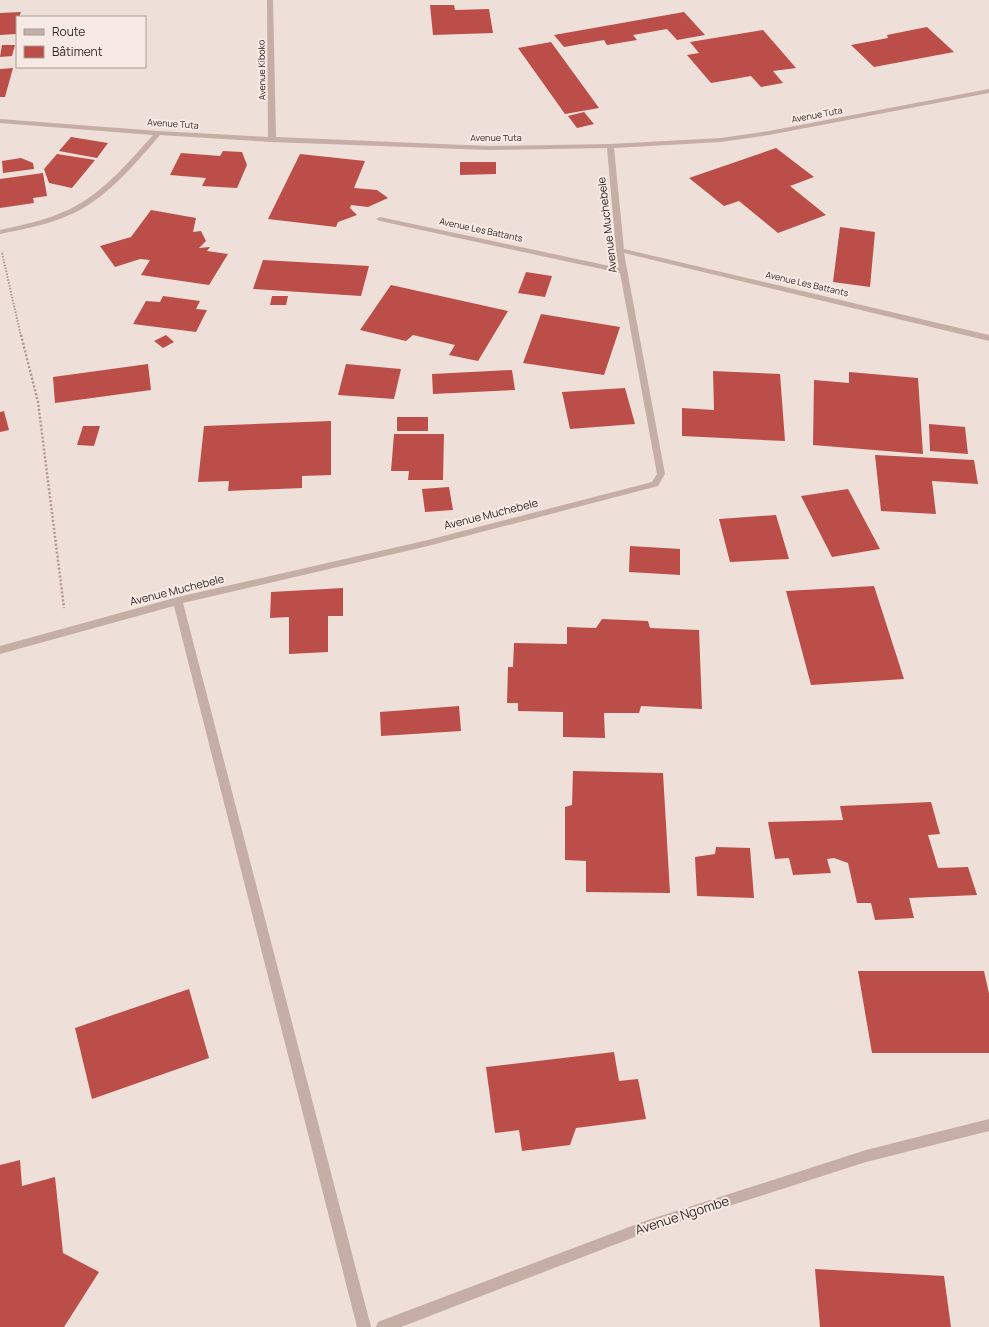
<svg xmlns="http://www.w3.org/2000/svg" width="989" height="1327" viewBox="0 0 989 1327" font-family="Manrope,sans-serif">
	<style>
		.building { fill: #bb4e49 }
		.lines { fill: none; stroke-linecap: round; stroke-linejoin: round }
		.path-far1 { stroke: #b19790; stroke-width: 2; stroke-dasharray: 1.5 1.5; stroke-linecap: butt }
		.path { stroke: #b19790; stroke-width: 2.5; stroke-dasharray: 2 2; stroke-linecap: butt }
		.minor { fill: #c5aea5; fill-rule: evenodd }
		.labels { text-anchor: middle; stroke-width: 4; stroke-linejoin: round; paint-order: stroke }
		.far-street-label { font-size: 9px; fill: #322726; stroke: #f7eae4 }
		.street-label { font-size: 11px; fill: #322726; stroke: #f7eae4 }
		.near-street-label { font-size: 13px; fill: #322726; stroke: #f7eae4 }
	</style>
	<rect width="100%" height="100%" fill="#eedfd8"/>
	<!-- building -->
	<g class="building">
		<polygon points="430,5 454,5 455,10 489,9 493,33 433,35"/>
		<polygon points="21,12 19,17 17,17 16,34 0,35 0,13"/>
		<polygon points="684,12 705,35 677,40 667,29 633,35 637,40 607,45 604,40 564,47 554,35"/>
		<polygon points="927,27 954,52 874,67 851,45 888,38 887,35"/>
		<polygon points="763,30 796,68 773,71 783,83 761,87 751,76 711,83 687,55 699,53 690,42"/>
		<polygon points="551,42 599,108 565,114 518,48"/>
		<polygon points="2,45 15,45 12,56 0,57"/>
		<polygon points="13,68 5,97 0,97 0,69"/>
		<polygon points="584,112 594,124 577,128 568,116"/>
		<polygon points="71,137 108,143 97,158 59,151"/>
		<polygon points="776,148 814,177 790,186 826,215 778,233 739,201 724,206 689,178"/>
		<polygon points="223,151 242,152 247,165 237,188 202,186 206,178 170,175 181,153 220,156"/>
		<polygon points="57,154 95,160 72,188 49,183 44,169"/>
		<polygon points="300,154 365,161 354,188 377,190 388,198 368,207 351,205 350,208 357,215 338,222 336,227 268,219"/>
		<polygon points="21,158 33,163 34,169 3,173 2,161"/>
		<polygon points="460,162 496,162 496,174 460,175"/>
		<polygon points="43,173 47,196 33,198 34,203 0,208 0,179"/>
		<polygon points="151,210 196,218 193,232 201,231 206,241 199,248 210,247 207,251 228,254 209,285 141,275 150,260 140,259 115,267 100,246 131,237"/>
		<polygon points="840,227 875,232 870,287 833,282"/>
		<polygon points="263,260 369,266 361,296 253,289"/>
		<polygon points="526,272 552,276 545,297 518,293"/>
		<polygon points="391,285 508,311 478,361 449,355 455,345 413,335 406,341 360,330"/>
		<polygon points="163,296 200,301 196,309 207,310 196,332 133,324 146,301 160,302"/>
		<polygon points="272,296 288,296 286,305 270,305"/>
		<polygon points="541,314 620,327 604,375 523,363"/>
		<polygon points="166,335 174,342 163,348 154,341"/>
		<polygon points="148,364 151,390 55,403 53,377"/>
		<polygon points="346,364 401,369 394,399 338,395"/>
		<polygon points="512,370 515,390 433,394 432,374"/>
		<polygon points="713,371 780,374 785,441 682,436 682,408 714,410"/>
		<polygon points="849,372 918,378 923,454 813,445 814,380 849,383"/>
		<polygon points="625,388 635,424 570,429 562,392"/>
		<polygon points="4,411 9,430 0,432 0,412"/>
		<rect x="397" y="417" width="31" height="14"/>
		<polygon points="331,421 331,475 302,476 302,488 228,491 229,481 198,482 204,426"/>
		<polygon points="929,424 965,427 968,454 930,451"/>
		<polygon points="83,426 100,426 94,446 77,445"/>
		<polygon points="394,434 444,434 443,480 408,480 409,471 391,471"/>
		<polygon points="875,455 974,460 978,484 932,481 936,514 881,511"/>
		<polygon points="449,487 453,510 425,512 422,489"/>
		<polygon points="848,489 880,549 832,557 801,496"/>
		<polygon points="776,515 789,559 730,562 719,519"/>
		<polygon points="630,546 680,549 680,575 629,572"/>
		<polygon points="874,586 904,679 811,685 786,591"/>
		<polygon points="343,588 343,616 328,616 328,652 289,654 289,617 270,618 271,592"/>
		<polygon points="602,619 648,621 650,628 699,630 702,709 641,706 639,713 604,713 605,738 563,737 563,712 518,711 518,703 507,703 508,667 513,667 514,643 567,644 567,627 596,628"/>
		<polygon points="459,706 461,731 381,736 380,712"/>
		<polygon points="573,771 663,773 670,893 586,892 586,861 565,860 565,807 572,805"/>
		<polygon points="931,802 940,834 928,835 938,868 968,867 977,895 909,898 914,918 875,920 871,903 857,903 848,863 834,858 827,859 831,873 793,875 789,858 775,859 768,822 843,820 840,806"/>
		<polygon points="716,847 750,848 754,898 697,896 695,857 715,854"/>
		<polygon points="858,971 984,971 989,994 989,1053 872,1053"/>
		<polygon points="189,989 209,1058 92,1099 75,1028"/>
		<polygon points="614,1052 619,1081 638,1079 646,1119 576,1128 570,1145 522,1151 519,1130 495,1133 486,1067"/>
		<polygon points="20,1160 22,1186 55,1177 63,1253 99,1272 64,1327 0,1327 0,1165"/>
		<polygon points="815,1269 944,1276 951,1327 820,1327"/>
	</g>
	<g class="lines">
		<!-- path-far1 -->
		<polyline class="path-far1" points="2,253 21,336"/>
		<!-- path -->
		<polyline class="path" points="21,335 38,402 64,608"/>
		<!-- minor -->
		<g class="minor">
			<path d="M267,0H273L276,137L488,146L610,144L721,138L769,131L989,89V93L769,135L721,142L614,148L624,249L989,335V341L624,253L665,474L658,486L428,546L183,603L371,1327H357L174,606L0,654V646L178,597L428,540L652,482L657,474L620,273L380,221L376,219L380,217L619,268L616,250L607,148L488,150L272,142L160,135C135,164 109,196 74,213C51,224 25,229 0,234V230C23,225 46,220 68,210C102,194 128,163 153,135L0,123V119L158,131L268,137Z"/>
			<polygon points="989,1119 989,1131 866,1162 645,1233 401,1327 376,1327 378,1322 383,1320 645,1221 866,1150"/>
		</g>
	</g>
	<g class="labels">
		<!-- far-street labels -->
		<g class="far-street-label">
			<text transform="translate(262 70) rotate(-91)" y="3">Avenue Kiboko</text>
			<text transform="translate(817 115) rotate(-11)" y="3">Avenue Tuta</text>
			<text transform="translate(173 124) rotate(4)" y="3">Avenue Tuta</text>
			<text x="496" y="141">Avenue Tuta</text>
			<text transform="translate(481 230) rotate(12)" y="3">Avenue Les Battants</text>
			<text transform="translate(807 284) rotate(13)" y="3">Avenue Les Battants</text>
		</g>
		<!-- street labels -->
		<g class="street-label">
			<text transform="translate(607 225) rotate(-97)" y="4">Avenue Muchebele</text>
			<text transform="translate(491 514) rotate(-14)" y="4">Avenue Muchebele</text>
			<text transform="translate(177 590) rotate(-14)" y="4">Avenue Muchebele</text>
		</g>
		<!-- near-street labels -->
		<g class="near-street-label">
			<text transform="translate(682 1215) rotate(-18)" y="5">Avenue Ngombe</text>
		</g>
	</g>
	<!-- legend -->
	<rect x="16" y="16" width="130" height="52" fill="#f7eae4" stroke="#a89c98"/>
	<rect x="24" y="29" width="20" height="6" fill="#c5aea5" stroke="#a89c98"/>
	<text x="52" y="36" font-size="12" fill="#322726">Route</text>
	<rect x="24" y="46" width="20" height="12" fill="#bb4e49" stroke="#a89c98"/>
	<text x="52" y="56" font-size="12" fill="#322726">Bâtiment</text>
</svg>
